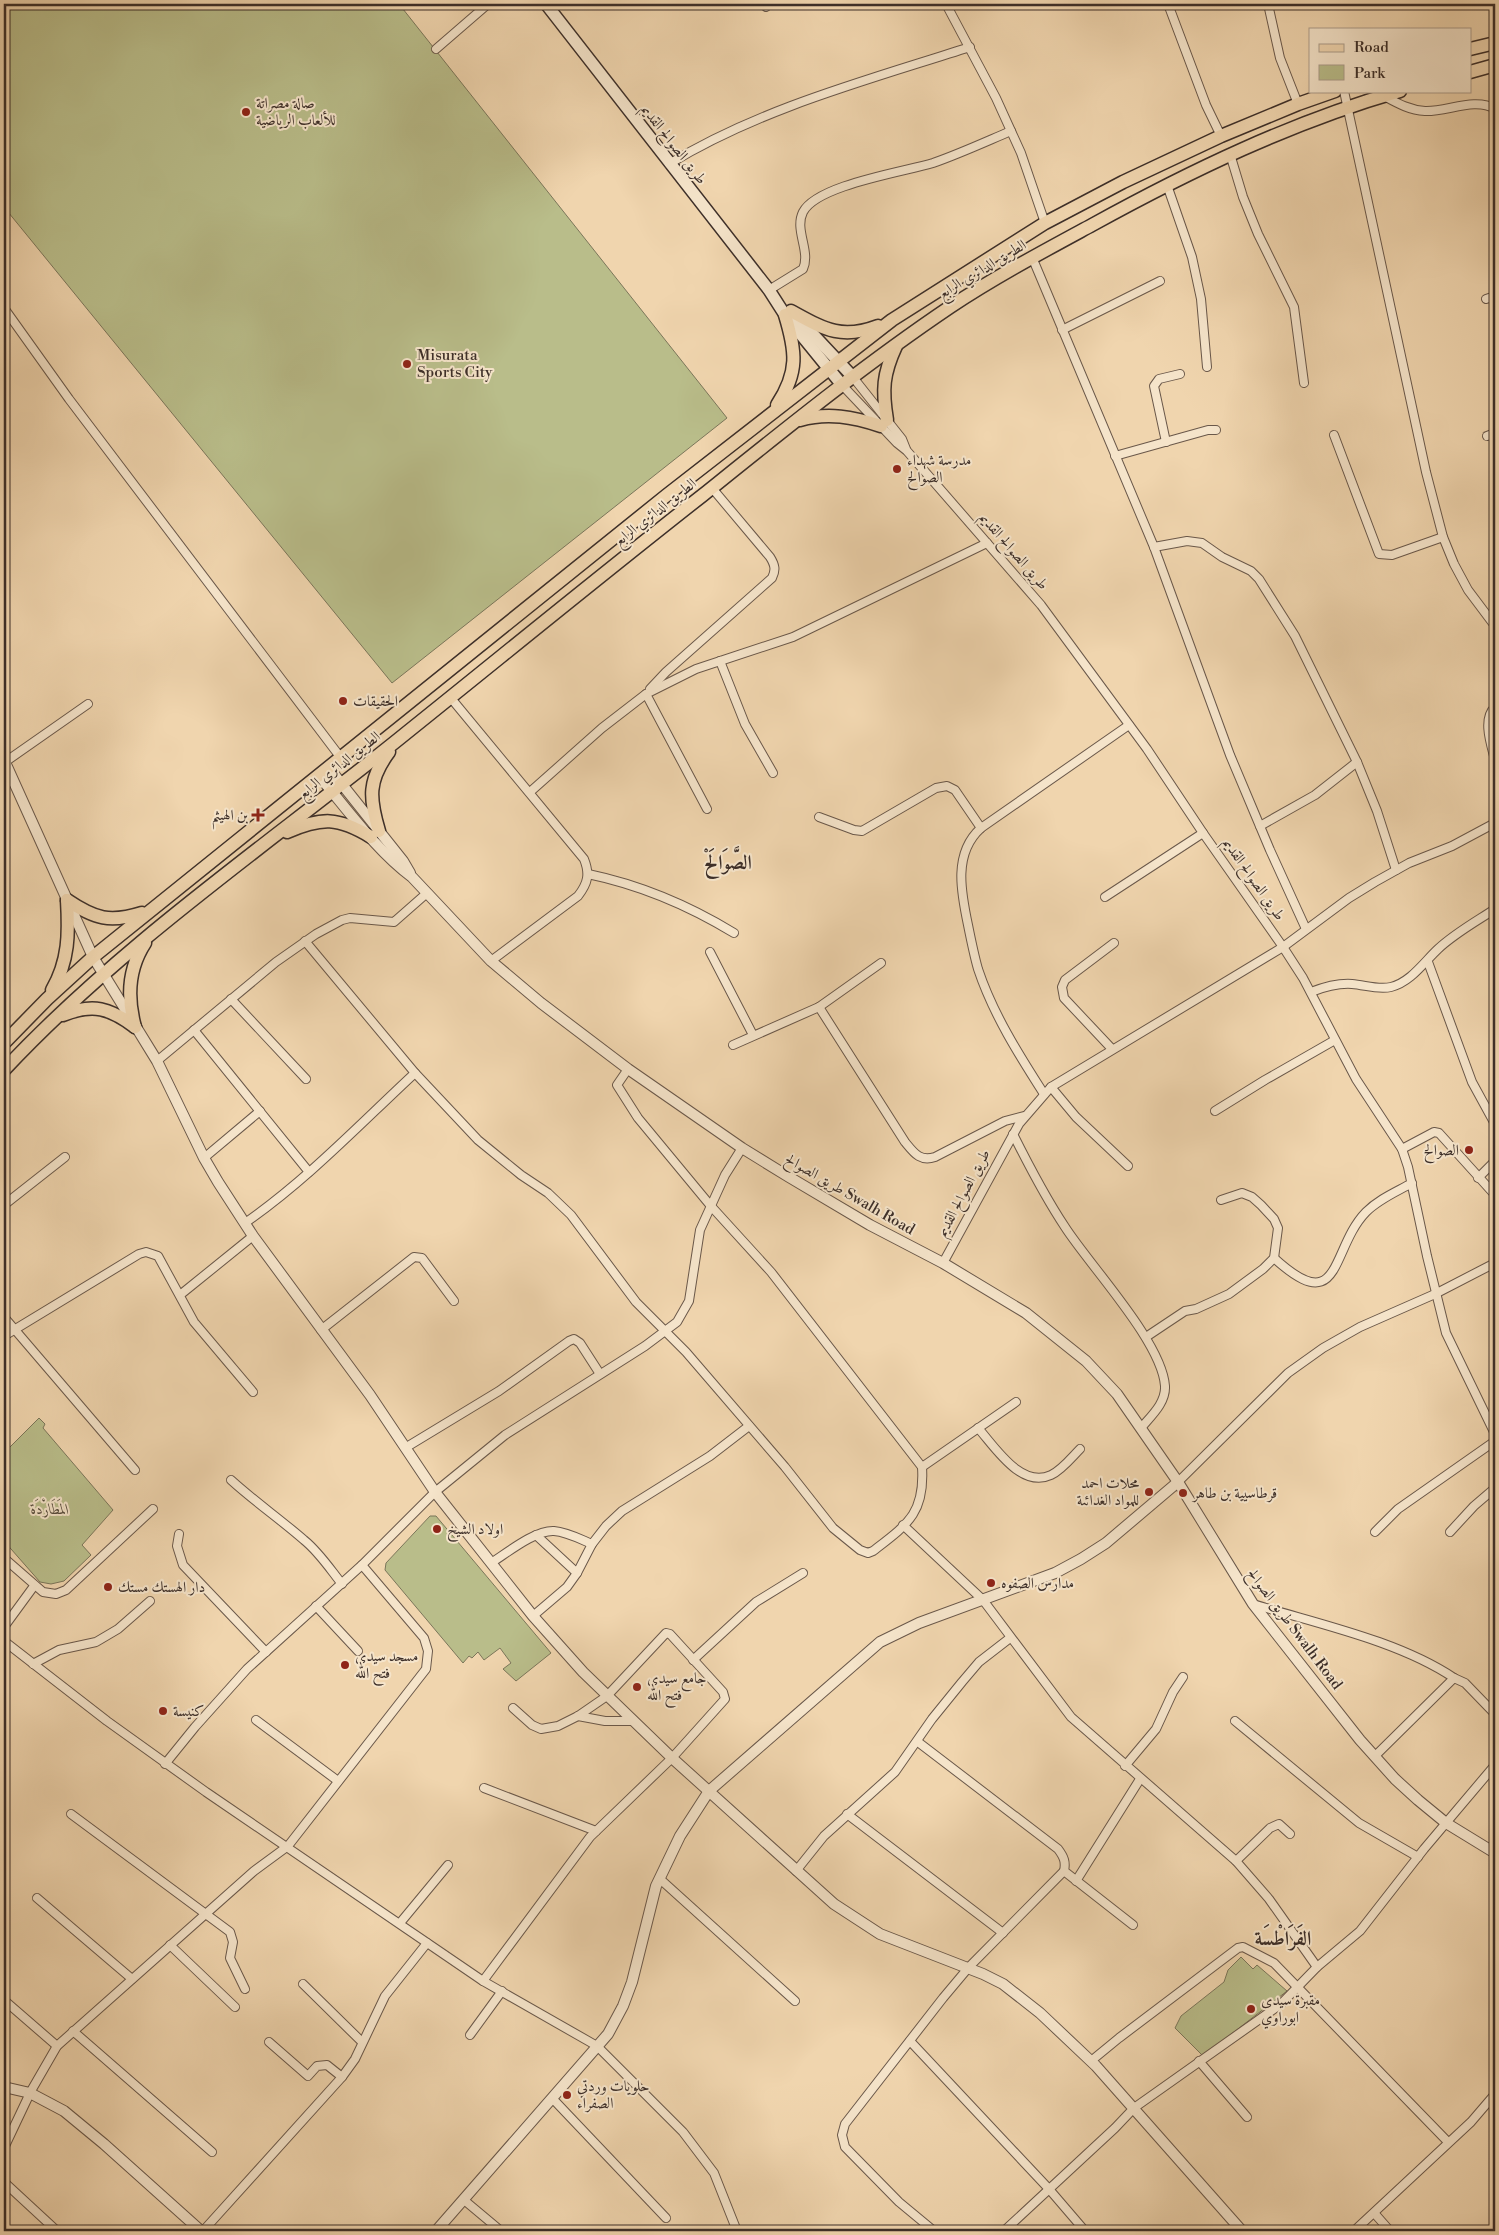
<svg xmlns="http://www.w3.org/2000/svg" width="1499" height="2235" viewBox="0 0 1499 2235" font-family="'Libre Bodoni',Amiri,serif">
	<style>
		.green { fill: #b9bd8a; stroke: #7b765a }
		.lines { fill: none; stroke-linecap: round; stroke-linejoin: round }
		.minor-casing { stroke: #6a584a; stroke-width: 10 }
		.tertiary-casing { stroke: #6a584a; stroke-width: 12 }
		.secondary-casing { stroke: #3d2f29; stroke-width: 14 }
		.primary-casing { stroke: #3d2f29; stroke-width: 15 }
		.minor { stroke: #f5e4ca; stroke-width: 8 }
		.tertiary { stroke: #f5e4ca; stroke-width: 10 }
		.secondary { stroke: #f5e4ca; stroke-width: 11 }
		.primary { stroke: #f0d5ae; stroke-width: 12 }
		.poi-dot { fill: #8f2418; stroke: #f5e4ca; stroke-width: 2 }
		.labels { text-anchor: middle; stroke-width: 4; stroke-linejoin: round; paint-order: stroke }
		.poi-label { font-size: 15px; fill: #3d2f29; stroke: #f5e4ca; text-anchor: start }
		.street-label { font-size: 15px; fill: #3d2f29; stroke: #f5e4ca }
		.park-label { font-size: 15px; font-style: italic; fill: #564b3c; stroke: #f5e4ca }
		.district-label { font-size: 20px; font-weight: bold; fill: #3d2f29; stroke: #f5e4ca }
	</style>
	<rect width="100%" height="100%" fill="#f0d5ae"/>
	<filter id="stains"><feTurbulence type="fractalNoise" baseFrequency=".004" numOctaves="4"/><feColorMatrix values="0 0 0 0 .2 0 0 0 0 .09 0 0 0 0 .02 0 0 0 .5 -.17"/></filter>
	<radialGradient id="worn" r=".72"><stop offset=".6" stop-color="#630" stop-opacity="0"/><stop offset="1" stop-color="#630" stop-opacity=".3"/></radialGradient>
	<!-- green -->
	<g class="green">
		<polygon points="4,4 399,4 727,418 392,683 4,207"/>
		<polygon points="39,1418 45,1424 43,1428 113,1510 82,1545 91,1555 64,1581 51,1584 40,1582 4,1541 4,1453"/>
		<polygon points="430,1516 436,1516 551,1653 516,1681 503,1669 511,1663 500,1648 484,1660 478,1652 472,1658 469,1656 463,1663 385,1570 386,1563"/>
		<polygon points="1241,1957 1253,1969 1257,1965 1287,1991 1203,2056 1175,2028 1181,2016 1224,1982 1228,1970"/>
	</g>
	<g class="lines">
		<defs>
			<g id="minor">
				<polyline points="765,4 766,7"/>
				<polyline points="946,4 996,98 1021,153 1045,223"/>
				<polyline points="1168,4 1206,105 1221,136"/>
				<polyline points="1268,4 1280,58 1298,104"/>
				<polyline points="436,49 488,4"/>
				<polyline points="1344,91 1426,472 1443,537 1454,564 1468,590 1495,626"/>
				<path d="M1384,96C1397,103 1409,110 1425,111C1447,112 1475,97 1495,109"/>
				<polyline points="1230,154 1243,197 1258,234 1294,307 1304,383"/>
				<path d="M669,164C761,108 868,80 970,47"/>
				<polyline points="1167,185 1192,257 1201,299 1207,367"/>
				<polyline points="1032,257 1154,547 1230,755 1270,850 1306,929"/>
				<path d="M769,290L803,269C811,251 794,230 803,212C817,185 903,172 933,163C959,154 985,142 1011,131"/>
				<polyline points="1486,299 1495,296"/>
				<polyline points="4,308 69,399 341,758"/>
				<polyline points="1062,330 1160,281"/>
				<polyline points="852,376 902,439 906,449"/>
				<polyline points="842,385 897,443 907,451 1041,605 1147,749 1203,833 1283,947 1303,978 1356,1079 1402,1149 1408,1167 1427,1256 1446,1333 1495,1434"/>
				<polyline points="1334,435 1379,554 1392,555 1443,537"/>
				<polyline points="1487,436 1495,433"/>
				<polyline points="1166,442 1154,386 1159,379 1180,374"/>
				<polyline points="1115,456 1208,430 1216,430"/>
				<polyline points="1154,547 1187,541 1202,543 1222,557 1251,571 1259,579 1295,636 1357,762 1377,811 1396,870"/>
				<polyline points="720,661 745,724 773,773"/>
				<path d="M650,689L666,672L772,578C776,570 775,565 770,557L712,488"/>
				<polyline points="646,694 707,809"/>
				<path d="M450,697L584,859C590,874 588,883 578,896L491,961"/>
				<path d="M1495,707C1482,719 1491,744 1495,760"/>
				<polyline points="5,762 88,704"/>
				<polyline points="530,792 602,728 646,694 696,669 793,637 987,543"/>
				<polyline points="819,817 854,830 862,831 936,788 947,786 955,790 981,828"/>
				<polyline points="1260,826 1315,795 1357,762"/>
				<path d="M588,874C641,885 688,905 734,933"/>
				<polyline points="1105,897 1203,833"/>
				<path d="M305,941L415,1073L478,1140L521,1175L548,1193L571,1215L636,1302L686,1352L785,1467L833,1528L860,1550L868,1553L873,1551C908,1524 925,1513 922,1467L771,1272L710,1205L638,1118L617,1085L628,1069"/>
				<polyline points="710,952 753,1035"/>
				<polyline points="1428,962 1472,1082 1495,1124"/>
				<path d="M1311,992C1324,987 1338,983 1352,984C1365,985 1378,990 1391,987C1411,982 1424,962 1438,949C1455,933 1477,921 1495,909"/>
				<polyline points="231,999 306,1079"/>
				<path d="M819,1007L905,1142C914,1153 920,1162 935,1157L1005,1121L1024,1116"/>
				<polyline points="194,1030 309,1172"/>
				<polyline points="733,1045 819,1007 881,963"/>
				<polyline points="1112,1049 1064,998 1062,987 1065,980 1114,943"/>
				<polyline points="157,1061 276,962 316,934 342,920 350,918 394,922 427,893"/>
				<polyline points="1051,1087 1076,1117 1128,1166"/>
				<path d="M1044,1094C1019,1055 993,1014 978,969C974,955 971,940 968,925C961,892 953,853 981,828L1129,725"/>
				<polyline points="1215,1111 1265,1080 1335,1040"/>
				<path d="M1013,1134C1029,1166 1045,1197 1065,1227C1090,1266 1162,1342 1165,1386C1166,1403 1151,1416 1141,1428"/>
				<polyline points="1402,1149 1434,1132 1439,1133 1495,1195"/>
				<polyline points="204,1158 260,1111"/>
				<polyline points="1478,1178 1495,1161"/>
				<polyline points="4,1205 65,1157"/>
				<path d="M245,1223C307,1180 360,1124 415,1073"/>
				<path d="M1274,1258C1342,1320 1330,1249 1366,1212C1379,1199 1396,1192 1412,1183"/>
				<polyline points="943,1263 1019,1124 1051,1087 1283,947 1349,898 1375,882 1409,863 1452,846 1495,823"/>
				<polyline points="180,1295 253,1236"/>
				<polyline points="4,1317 135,1470"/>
				<polyline points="321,1330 414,1257 422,1258 454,1301"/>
				<polyline points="4,1336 139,1254 146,1252 158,1256 194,1322 253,1392"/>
				<polyline points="1146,1337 1185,1311 1196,1309 1229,1294 1263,1269 1274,1258 1278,1228 1274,1219 1261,1205 1252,1197 1242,1193 1221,1200"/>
				<path d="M978,1428C995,1447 1021,1489 1051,1475C1062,1470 1072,1457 1080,1449"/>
				<polyline points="405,1448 499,1391 569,1341 574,1339 580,1343 600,1374"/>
				<polyline points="922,1467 1016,1402"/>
				<path d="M231,1480C254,1501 280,1519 304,1540C319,1552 330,1569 342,1584"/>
				<polyline points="1178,1482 1288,1373 1323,1348 1360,1327 1435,1294 1495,1263"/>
				<polyline points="903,1525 983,1600 1071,1717 1236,1861 1269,1899 1317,1967"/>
				<polyline points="1375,1532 1398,1509 1495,1441"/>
				<polyline points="1450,1532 1474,1506 1495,1488"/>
				<polyline points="179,1534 177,1546 183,1565 266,1652"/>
				<polyline points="536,1535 577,1573"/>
				<polyline points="4,1558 43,1592 56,1594 66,1590 153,1509"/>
				<path d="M491,1563C507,1553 535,1530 554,1531C567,1532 580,1539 592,1544"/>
				<path d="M1253,1604C1318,1624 1399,1641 1454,1678"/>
				<polyline points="316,1606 358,1651"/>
				<polyline points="533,1616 567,1587 577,1573 592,1544 606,1526 622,1511 710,1456 749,1426"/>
				<polyline points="4,1627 34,1586"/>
				<polyline points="4,1641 107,1721 206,1792 483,1981 597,2046 683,2132 714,2173 737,2231"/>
				<polyline points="693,1660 756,1602 803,1573"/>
				<polyline points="33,1664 59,1650 96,1642 118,1629 150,1601"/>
				<polyline points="578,1716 605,1721 633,1721"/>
				<polyline points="256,1720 338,1781"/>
				<polyline points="1235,1721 1359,1823 1418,1857"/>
				<path d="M918,1742L1058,1849C1064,1857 1066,1862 1064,1871L1133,1925"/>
				<polyline points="1375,1756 1454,1678 1465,1683 1495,1714"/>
				<polyline points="165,1764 195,1727 247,1669 362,1565 435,1492 505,1435 645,1346 677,1322 689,1301 700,1230 725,1175 742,1148"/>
				<polyline points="1125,1766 1156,1729 1173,1692 1183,1677"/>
				<polyline points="484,1788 596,1831"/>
				<polyline points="71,1814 230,1932 233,1942 230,1958 245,1989"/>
				<polyline points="847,1814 1003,1933"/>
				<polyline points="1236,1861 1270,1828 1279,1824 1290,1834"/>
				<polyline points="796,1871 824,1836 895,1772 932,1719 962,1682 979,1662 1010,1638"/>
				<polyline points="660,1879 795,2001"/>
				<polyline points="1076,1881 1140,1779"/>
				<polyline points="37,1898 132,1979"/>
				<polyline points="400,1923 448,1865"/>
				<polyline points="170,1945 235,2007"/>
				<polyline points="483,1981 590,1837 672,1758 725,1699 723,1692 670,1634 666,1633 607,1696 578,1716 558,1726 541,1729 532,1725 513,1708"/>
				<polyline points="303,1984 362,2042"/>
				<polyline points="4,2000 57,2046"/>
				<polyline points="73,2031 212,2152"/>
				<polyline points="470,2035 502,1991"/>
				<polyline points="910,2041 1049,2189 1085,2231"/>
				<polyline points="269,2042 308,2076 317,2066 327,2065 342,2077"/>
				<polyline points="1091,2061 1119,2038 1238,1948 1243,1947 1274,1963 1448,2142"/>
				<polyline points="1199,2061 1247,2117"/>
				<polyline points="552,2098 666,2218"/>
				<polyline points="4,2148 31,2091 57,2046 254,1871 288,1846 426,1669 428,1651 424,1638 362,1565"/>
				<polyline points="4,2182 57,2231"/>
				<polyline points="464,2200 501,2231"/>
				<polyline points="1375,2214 1390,2231"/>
				<polyline points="203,2231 342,2077 355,2059 385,1996 427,1943"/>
				<polyline points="934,2231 899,2202 845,2147 842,2135 845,2124 943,1998 969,1967 1064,1871"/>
				<polyline points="1004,2231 1115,2128 1134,2108 1281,2004 1317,1967 1360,1931 1424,1849 1495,1765"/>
				<polyline points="1354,2231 1471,2122 1495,2094"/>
			</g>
			<g id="tertiary">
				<polyline points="4,760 93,957 157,1061 204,1158 218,1182 253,1236 370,1395 435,1492 533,1616 583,1672 672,1758 834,1904 880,1934 983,1974 1003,1984 1040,2013 1096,2066 1242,2231"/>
				<polyline points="329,768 403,861 410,873"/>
				<path d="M319,776C348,810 376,850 412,877L491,961L541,1003L628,1069L742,1148L789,1177L870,1225L943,1263L1026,1313L1086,1361L1117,1394L1178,1482L1253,1604L1360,1740L1395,1779L1418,1800L1446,1823L1495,1853"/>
				<polyline points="4,2087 30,2093 64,2111 104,2144 201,2231"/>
				<polyline points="436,2231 608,2034 623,2006 632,1982 656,1886 680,1836 709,1791 880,1642 919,1623 1055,1573 1081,1559 1106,1543 1178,1482"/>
			</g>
			<g id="secondary">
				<polyline points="546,4 769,290 785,315 842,385"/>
				<polyline points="794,314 852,376"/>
			</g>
			<g id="primary">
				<polyline points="1470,49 1495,43"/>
				<polyline points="1470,72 1495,65"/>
				<path d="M791,311C824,329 841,340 878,326"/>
				<path d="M777,405C799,372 796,351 785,315"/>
				<path d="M800,420C828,412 853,417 881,426"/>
				<path d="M887,420C882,390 883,374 896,346"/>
				<path d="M379,831C369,798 368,780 389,752"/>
				<path d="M287,832C322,817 338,817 371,837"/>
				<path d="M67,900C95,919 110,923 142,913"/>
				<path d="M52,990C69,961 69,933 67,900"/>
				<path d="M63,1015C93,1003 110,1008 135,1027"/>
				<path d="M135,1027C127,998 128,969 145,943"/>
				<polyline points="4,1043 47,999 93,957 667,495 892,320 1045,223 1123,182 1221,136 1298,104 1335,91"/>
				<path d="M4,1070C122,944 266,846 400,738C501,657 601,575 703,495C784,430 864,365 950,307C995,277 1044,251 1092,225C1190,171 1292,122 1400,91"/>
			</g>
		</defs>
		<!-- minor casing -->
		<use href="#minor" class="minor-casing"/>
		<!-- tertiary casing -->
		<use href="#tertiary" class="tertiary-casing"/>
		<!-- secondary casing -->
		<use href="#secondary" class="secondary-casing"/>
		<!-- primary casing -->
		<use href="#primary" class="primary-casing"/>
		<!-- minor -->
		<use href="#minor" class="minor"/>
		<!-- tertiary -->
		<use href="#tertiary" class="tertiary"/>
		<!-- secondary -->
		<use href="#secondary" class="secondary"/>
		<!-- primary -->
		<use href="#primary" class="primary"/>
	</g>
	<!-- markers -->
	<g class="poi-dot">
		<circle cx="246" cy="112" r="5"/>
		<circle cx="407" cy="364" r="5"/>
		<circle cx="897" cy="469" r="5"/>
		<circle cx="343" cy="701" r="5"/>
		<path d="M255.5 807.5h5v5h5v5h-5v5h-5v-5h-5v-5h5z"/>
		<circle cx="1469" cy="1150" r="5"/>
		<circle cx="1149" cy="1492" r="5"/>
		<circle cx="1183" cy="1493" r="5"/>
		<circle cx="437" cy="1529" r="5"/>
		<circle cx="991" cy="1583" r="5"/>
		<circle cx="108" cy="1587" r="5"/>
		<circle cx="345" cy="1665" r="5"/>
		<circle cx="637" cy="1687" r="5"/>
		<circle cx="163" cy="1711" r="5"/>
		<circle cx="1251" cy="2009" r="5"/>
		<circle cx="567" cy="2095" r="5"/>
	</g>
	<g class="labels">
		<!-- poi labels -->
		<g class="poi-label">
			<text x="256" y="108">صالة مصراتة<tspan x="256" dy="17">للألعاب الرياضية</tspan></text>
			<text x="417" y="360">Misurata<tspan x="417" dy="17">Sports City</tspan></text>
			<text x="907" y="465">مدرسة شهداء<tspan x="907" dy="17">الصوالح</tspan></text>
			<text x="353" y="706">الحقيقات</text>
			<text x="248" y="820" text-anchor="end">بن الهيثم</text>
			<text x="1459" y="1155" text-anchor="end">الصوالح</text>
			<text x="1139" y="1488" text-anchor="end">محلات احمد<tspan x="1139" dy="17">للمواد الغدائىة</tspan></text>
			<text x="1193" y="1498">قرطاسيية بن طاهر</text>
			<text x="447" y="1534">اولاد الشيخ</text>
			<text x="1001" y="1588">مدارس الصفوه</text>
			<text x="118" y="1592">دار الهستك مستك</text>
			<text x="355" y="1661">مسجد سيدي<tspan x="355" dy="17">فتح الله</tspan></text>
			<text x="647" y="1683">جامع سيدي<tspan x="647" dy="17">فتح الله</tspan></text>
			<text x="173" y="1716">كنيسة</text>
			<text x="1261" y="2005">مقبرة سيدى<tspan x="1261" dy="17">ابوراوي</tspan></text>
			<text x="577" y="2091">حلويات وردتي<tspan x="577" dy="17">الصفراء</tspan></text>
		</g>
		<!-- street labels -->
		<g class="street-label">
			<text transform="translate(674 144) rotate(52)" y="5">طريق الصوالح القديم</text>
			<text transform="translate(982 269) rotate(-31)" y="5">الطريق الدائري الرابع</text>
			<text transform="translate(655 512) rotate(-38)" y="5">الطريق الدائري الرابع</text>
			<text transform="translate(1014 551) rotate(49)" y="5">طريق الصوالح القديم</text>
			<text transform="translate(339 765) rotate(-38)" y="5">الطريق الدائري الرابع</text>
			<text transform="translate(1254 879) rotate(55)" y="5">طريق الصوالح القديم</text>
			<text transform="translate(963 1193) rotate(-62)" y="5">طريق الصوالح القديم</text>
			<text transform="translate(850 1194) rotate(30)" y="5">طريق الصوالح Swalh Road</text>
			<text transform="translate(1295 1629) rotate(53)" y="5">طريق الصوالح Swalh Road</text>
		</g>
		<!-- park labels -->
		<g class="park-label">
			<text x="50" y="1514">المَطَارْدَة</text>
		</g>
		<!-- district labels -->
		<g class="district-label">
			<text x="728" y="869">الصَّوَالَحْ</text>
			<text x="1283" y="1945">الفَرَاطْسَة</text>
		</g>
	</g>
	<!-- margin -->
	<rect width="1499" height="2235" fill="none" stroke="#f0d5ae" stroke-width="20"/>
	<rect x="5" y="5" width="1489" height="2225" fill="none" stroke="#3d2f29" stroke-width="2.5"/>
	<rect x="10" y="10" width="1479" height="2215" fill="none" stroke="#3d2f29"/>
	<!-- legend -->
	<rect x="1309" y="28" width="162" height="65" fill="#f5e4ca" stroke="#ab9c8a"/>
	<rect x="1319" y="44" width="25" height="8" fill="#f0d5ae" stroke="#ab9c8a"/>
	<text x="1354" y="52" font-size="15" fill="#3d2f29">Road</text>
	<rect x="1319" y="65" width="25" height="15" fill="#b9bd8a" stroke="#ab9c8a"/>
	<text x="1354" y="78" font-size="15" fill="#3d2f29">Park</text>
	<rect width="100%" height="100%" filter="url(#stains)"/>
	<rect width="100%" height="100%" fill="url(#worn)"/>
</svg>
